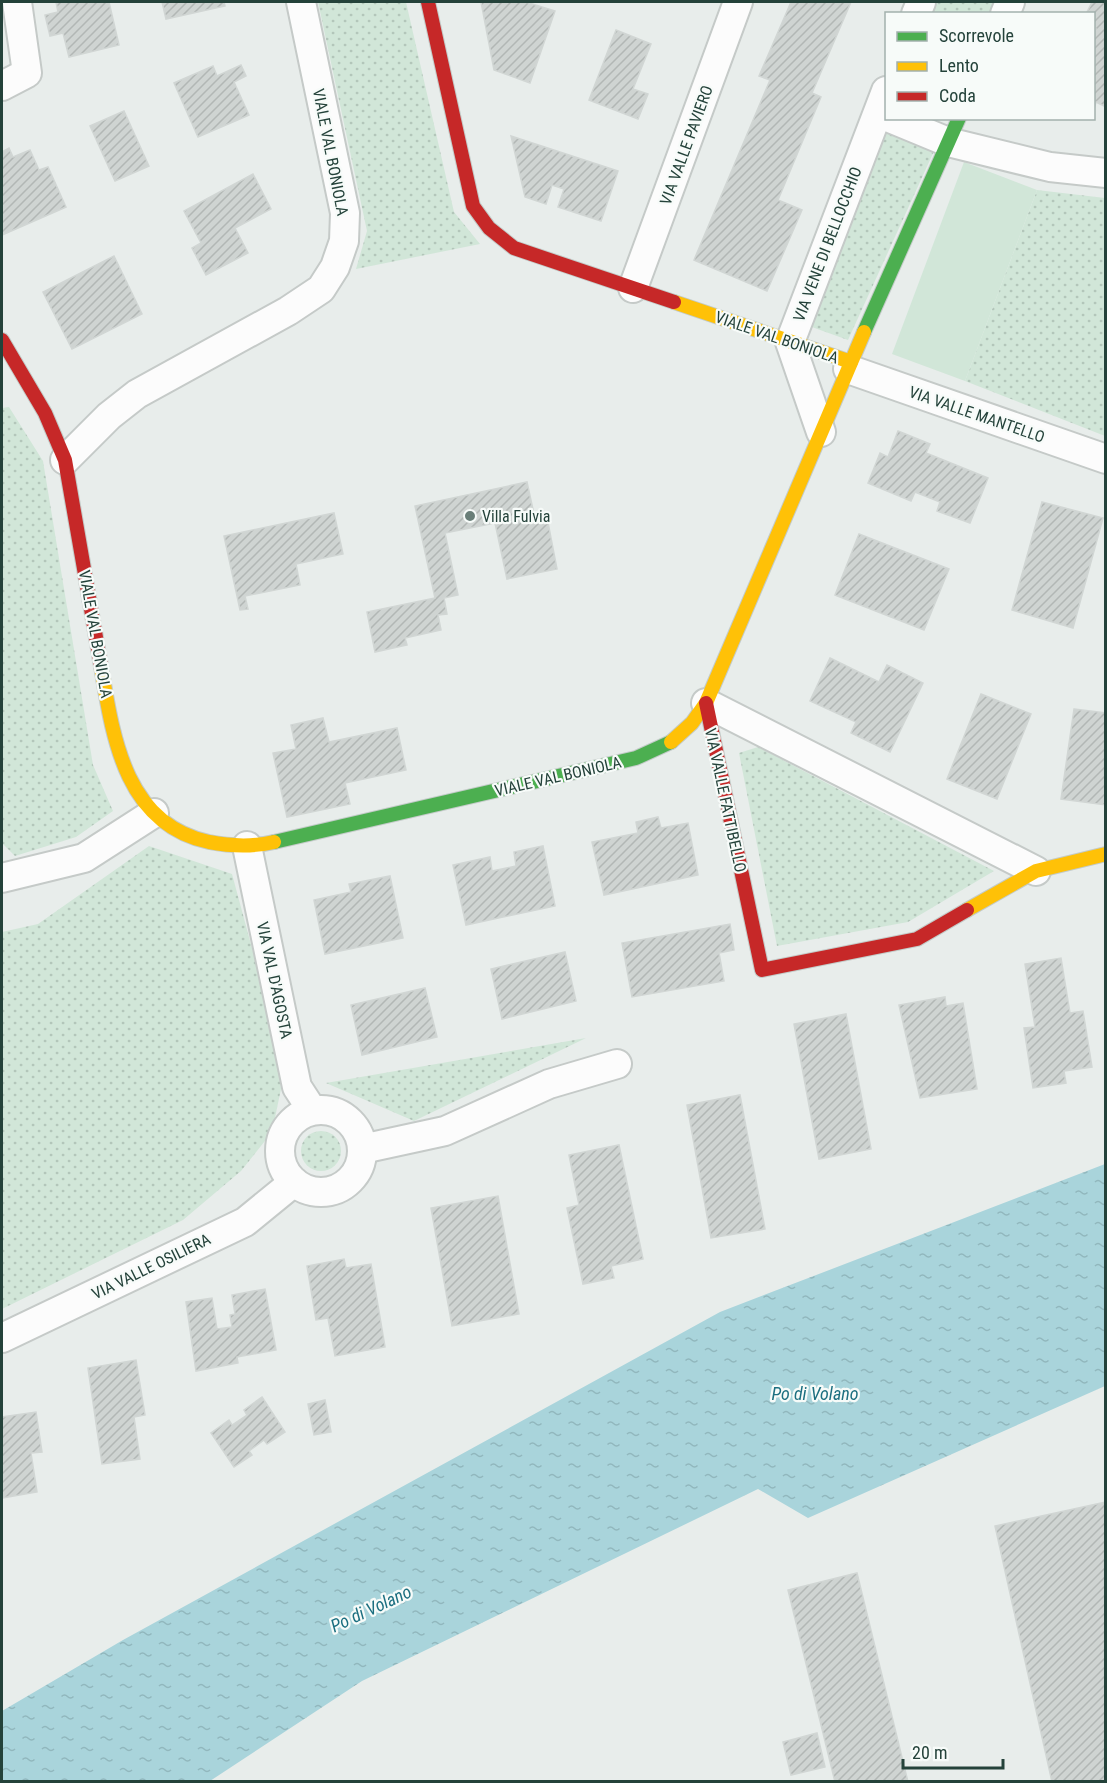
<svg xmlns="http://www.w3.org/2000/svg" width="1107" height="1783" viewBox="0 0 1107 1783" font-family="'Roboto Condensed',sans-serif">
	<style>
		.green { fill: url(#green-dots) }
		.pitch { fill: #d1e6d8 }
		.water { fill: url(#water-ripples) }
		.building { fill: url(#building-hatch); stroke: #d1d6d4; stroke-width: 1.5 }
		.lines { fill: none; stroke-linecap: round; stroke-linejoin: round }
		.street-casing { stroke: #c5cac8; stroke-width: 32 }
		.fast-casing { stroke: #c3cbc8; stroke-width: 16 }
		.slow-casing { stroke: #c3cbc8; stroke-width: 16 }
		.jam-casing { stroke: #c3cbc8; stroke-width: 16 }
		.street { stroke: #fcfcfc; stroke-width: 28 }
		.fast { stroke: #4caf50; stroke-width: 14 }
		.slow { stroke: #ffc107; stroke-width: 14 }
		.jam { stroke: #c62828; stroke-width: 14 }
		.poi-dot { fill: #697e78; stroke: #f7fbf9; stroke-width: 2 }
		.labels { text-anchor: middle; stroke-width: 4.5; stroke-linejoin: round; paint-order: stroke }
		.street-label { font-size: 16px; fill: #24423a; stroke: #f7fbf9 }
		.poi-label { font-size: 16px; fill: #24423a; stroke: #f7fbf9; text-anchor: start }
		.water-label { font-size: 18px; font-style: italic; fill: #1c6f80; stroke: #f7fbf9 }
	</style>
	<defs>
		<pattern id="green-dots" width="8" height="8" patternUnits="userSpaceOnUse" patternTransform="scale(1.5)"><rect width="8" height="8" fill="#d1e6d8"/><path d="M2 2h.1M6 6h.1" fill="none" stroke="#b3c6ba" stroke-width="1.8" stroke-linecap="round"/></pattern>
		<pattern id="water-ripples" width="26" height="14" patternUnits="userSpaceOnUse" patternTransform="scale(1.5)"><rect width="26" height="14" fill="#a9d4db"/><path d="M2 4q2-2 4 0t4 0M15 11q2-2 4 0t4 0" fill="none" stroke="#91b7bd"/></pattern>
		<pattern id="building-hatch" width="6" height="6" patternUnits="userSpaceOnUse" patternTransform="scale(1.5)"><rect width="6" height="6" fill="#cfd4d2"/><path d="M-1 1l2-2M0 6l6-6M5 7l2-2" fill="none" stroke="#b2b7b5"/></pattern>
	</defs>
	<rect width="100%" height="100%" fill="#e8edeb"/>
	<!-- green -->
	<g class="green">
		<polygon points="318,2 406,2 454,212 480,244 356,269 367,231"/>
		<polygon points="931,2 998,2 993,13 926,14"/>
		<polygon points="882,129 935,149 848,340 809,326"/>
		<polygon points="1037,190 1105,198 1105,436 965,381"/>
		<polygon points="9,407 43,461 93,765 113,811 76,837 15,856 2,843 2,408"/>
		<polygon points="758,747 994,871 908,922 777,946 739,753"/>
		<polygon points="149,846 232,874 276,1037 281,1089 272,1132 241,1171 183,1220 2,1309 2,932 38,924"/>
		<polygon points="586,1038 414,1121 326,1083"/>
		<circle cx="321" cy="1151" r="20"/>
	</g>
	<!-- pitch -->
	<polygon class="pitch" points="964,162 1037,190 965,381 892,354"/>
	<!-- water -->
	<polygon class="water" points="1105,1164 1105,1386 808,1518 758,1489 362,1681 210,1781 2,1781 2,1711 123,1640 720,1312"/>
	<!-- building -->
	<g class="building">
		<polygon points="56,2 109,2 119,45 69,57 63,33 50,36 45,15 58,12"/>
		<polygon points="162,2 224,2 225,6 166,19"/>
		<polygon points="481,2 526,2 555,11 530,83 494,70"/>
		<polygon points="791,2 851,2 812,93 821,97 778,200 802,210 767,291 694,260 770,80 759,76"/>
		<polygon points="1092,2 1106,2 1106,107 1096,102 1094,109 1094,36 1096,29 1094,28 1094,14 1086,14"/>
		<polygon points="616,30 651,44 633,89 648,94 638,119 589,100"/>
		<polygon points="241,65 246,76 234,82 249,115 198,137 174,83 213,66 217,76"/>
		<polygon points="124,111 149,166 115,181 90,126"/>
		<polygon points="511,136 618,171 601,221 558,207 564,189 552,185 546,204 525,197"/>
		<polygon points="9,148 13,157 30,150 39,170 48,167 66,207 2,235 2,152"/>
		<polygon points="253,174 271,209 235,228 248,253 206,275 192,248 201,243 184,211"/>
		<polygon points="114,256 142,314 72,349 43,292"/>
		<polygon points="898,431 930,444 926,453 988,478 970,523 937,511 940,502 915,492 911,501 868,483 880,453 888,457"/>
		<polygon points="527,482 534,514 546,512 557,569 507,579 495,523 445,533 458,595 444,598 447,614 438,615 441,630 405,638 407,645 375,652 367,612 435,598 415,506"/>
		<polygon points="1042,502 1103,518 1073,628 1012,610"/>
		<polygon points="334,513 343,554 296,564 300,585 245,596 248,609 240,610 224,536"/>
		<polygon points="859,534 949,569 924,630 835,595"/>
		<polygon points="830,658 879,682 887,665 923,683 890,752 851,733 856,722 810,701"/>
		<polygon points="981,694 1031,714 997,799 947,779"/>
		<polygon points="1074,709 1106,713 1106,805 1061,799"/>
		<polygon points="323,718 329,742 397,728 406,770 345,783 350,804 287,817 273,753 296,749 291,725"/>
		<polygon points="658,817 661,828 688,823 698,875 604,895 592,842 638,833 636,822"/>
		<polygon points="543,846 555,906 466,925 453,865 490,857 492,871 516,866 514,852"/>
		<polygon points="390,876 403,938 325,954 314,900 351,892 349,884"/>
		<polygon points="730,924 734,950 719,953 724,981 632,997 622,943"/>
		<polygon points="565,952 576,1001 502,1019 491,969"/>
		<polygon points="1061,958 1070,1013 1083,1011 1092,1067 1064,1071 1066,1083 1033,1088 1024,1028 1035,1027 1025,964"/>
		<polygon points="425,988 437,1037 362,1055 351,1005"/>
		<polygon points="945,997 946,1006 963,1003 977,1089 920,1098 899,1005"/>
		<polygon points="846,1014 871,1149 819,1159 794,1024"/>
		<polygon points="740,1095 765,1229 711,1238 687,1105"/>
		<polygon points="619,1145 643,1259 611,1266 614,1278 583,1284 567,1208 579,1205 569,1155"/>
		<polygon points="498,1196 519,1314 452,1326 431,1208"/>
		<polygon points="344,1259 346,1268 371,1264 385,1347 335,1356 328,1318 316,1320 307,1266"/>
		<polygon points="265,1289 276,1350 237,1357 238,1363 196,1371 186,1302 212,1298 217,1329 232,1327 230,1315 235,1314 232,1295"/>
		<polygon points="136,1360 145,1415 134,1417 140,1459 102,1464 88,1368"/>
		<polygon points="262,1397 285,1432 267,1444 264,1440 249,1451 252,1455 234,1467 211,1433 229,1420 232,1425 247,1415 244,1410"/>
		<polygon points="325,1400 331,1432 314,1435 308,1404"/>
		<polygon points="36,1412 42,1452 31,1453 37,1492 2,1498 2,1417"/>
		<polygon points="1106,1502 1106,1782 1052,1782 995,1526"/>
		<polygon points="857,1573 908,1782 835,1782 788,1590"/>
		<polygon points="817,1733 825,1767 791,1775 783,1742"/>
	</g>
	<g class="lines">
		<defs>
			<g id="street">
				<polyline points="916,14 921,2"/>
				<polyline points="1005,14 1010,2"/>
				<polyline points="2,86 27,73 17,2"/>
				<polyline points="890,118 948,142 1050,167 1106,173"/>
				<polyline points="633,288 738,2"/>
				<polyline points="848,369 1106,459"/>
				<polyline points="821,432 790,342 886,91"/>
				<polyline points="65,460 109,416 137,394 288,311 321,289 335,267 344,241 345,213 301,2"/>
				<polyline points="706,703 1036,871"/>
				<polyline points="247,846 297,1087 312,1110"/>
				<polyline points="2,878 84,858 154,813"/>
				<circle cx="321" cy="1151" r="41"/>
				<polyline points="362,1149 445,1131 549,1084 617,1064"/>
				<polyline points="2,1338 245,1222 294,1182"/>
			</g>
			<g id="fast">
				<polyline points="864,332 959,118"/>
				<polyline points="274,842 636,758 671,742"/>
			</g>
			<g id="slow">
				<polyline points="674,302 851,362"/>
				<path d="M101,666C113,738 125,824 209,842C230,846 253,847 274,842"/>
				<polyline points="671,742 692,723 706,703 864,332"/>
				<polyline points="967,910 1036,871 1106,854"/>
			</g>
			<g id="jam">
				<polyline points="428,2 473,206 489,228 514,248 674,302"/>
				<polyline points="2,340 45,413 65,460 101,666"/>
				<polyline points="706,703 762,970 917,939 967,910"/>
			</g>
		</defs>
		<!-- street casing -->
		<use href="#street" class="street-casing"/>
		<!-- fast casing -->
		<use href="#fast" class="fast-casing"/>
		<!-- slow casing -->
		<use href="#slow" class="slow-casing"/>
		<!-- jam casing -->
		<use href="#jam" class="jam-casing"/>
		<!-- street -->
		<use href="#street" class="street"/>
		<!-- fast -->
		<use href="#fast" class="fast"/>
		<!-- slow -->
		<use href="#slow" class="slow"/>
		<!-- jam -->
		<use href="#jam" class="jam"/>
	</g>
	<!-- markers -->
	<circle class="poi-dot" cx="470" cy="516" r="6"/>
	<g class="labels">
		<!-- street labels -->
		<g class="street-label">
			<text transform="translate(686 145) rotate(-70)" y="6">VIA VALLE PAVIERO</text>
			<text transform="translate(331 152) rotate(79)" y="6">VIALE VAL BONIOLA</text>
			<text transform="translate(827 244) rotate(-69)" y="6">VIA VENE DI BELLOCCHIO</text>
			<text transform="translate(777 337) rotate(19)" y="6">VIALE VAL BONIOLA</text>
			<text transform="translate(977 414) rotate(19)" y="6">VIA VALLE MANTELLO</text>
			<text transform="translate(96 634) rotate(80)" y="6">VIALE VAL BONIOLA</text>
			<text transform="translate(558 776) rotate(-13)" y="6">VIALE VAL BONIOLA</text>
			<text transform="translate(726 800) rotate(78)" y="6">VIA VALLE FATTIBELLO</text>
			<text transform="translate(275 980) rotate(78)" y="6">VIA VAL D'AGOSTA</text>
			<text transform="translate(151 1266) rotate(-26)" y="6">VIA VALLE OSILIERA</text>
		</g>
		<!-- poi labels -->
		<g class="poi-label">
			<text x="482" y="522">Villa Fulvia</text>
		</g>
		<!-- water labels -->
		<g class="water-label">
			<text x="815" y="1400">Po di Volano</text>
			<text transform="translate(371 1609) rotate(-25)" y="6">Po di Volano</text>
		</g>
	</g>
	<!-- border -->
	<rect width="1107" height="1783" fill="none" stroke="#24423a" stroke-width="6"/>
	<!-- legend -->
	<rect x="885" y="12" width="210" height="108" fill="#f7fbf9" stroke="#a3b1ad" stroke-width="1.5"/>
	<rect x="897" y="32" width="30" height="9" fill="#4caf50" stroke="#a3b1ad" stroke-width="1.5"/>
	<text x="939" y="42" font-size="18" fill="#24423a">Scorrevole</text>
	<rect x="897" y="62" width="30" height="9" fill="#ffc107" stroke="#a3b1ad" stroke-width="1.5"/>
	<text x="939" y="72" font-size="18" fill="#24423a">Lento</text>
	<rect x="897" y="92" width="30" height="9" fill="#c62828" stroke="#a3b1ad" stroke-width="1.5"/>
	<text x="939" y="102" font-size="18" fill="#24423a">Coda</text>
	<!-- scale -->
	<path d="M903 1759v9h100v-9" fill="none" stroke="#24423a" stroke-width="3"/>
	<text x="912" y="1759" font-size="18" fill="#24423a" stroke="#f7fbf9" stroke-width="4.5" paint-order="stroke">20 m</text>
</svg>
